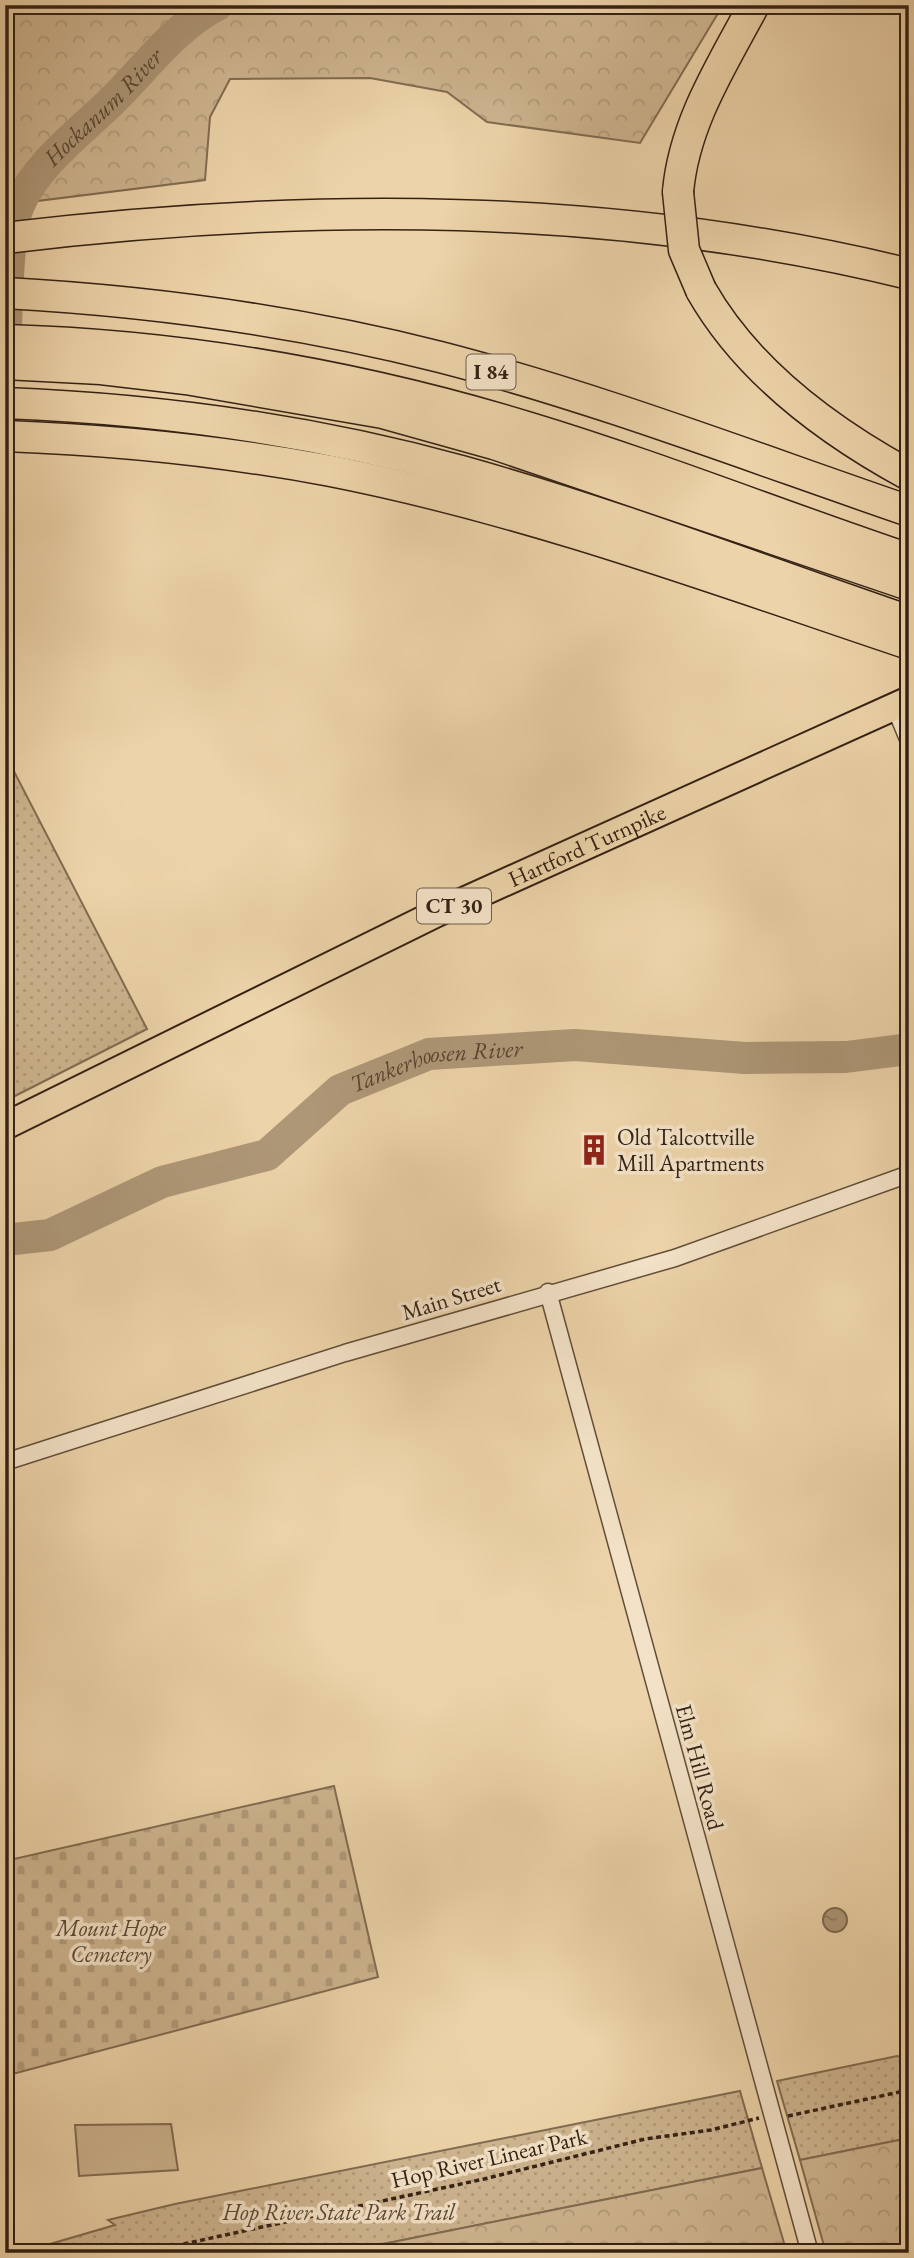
<svg xmlns="http://www.w3.org/2000/svg" width="914" height="2258" viewBox="0 0 914 2258" font-family="'EB Garamond',serif">
	<style>
		.grass { fill: url(#grass-dots); stroke: #816c52; stroke-width: 2 }
		.forest { fill: url(#forest-crowns); stroke: #816c52; stroke-width: 2 }
		.cemetery { fill: url(#cemetery-stones); stroke: #816c52; stroke-width: 2 }
		.pitch { fill: #ceb590; stroke: #816c52; stroke-width: 2 }
		.water { fill: url(#water-ripples); stroke: #7d6850; stroke-width: 2 }
		.lines { fill: none; stroke-linecap: round; stroke-linejoin: round }
		.river { stroke: #ae9777; stroke-width: 32 }
		.lane-casing { stroke: #624e3a; stroke-width: 11 }
		.street-casing { stroke: #624e3a; stroke-width: 19 }
		.primary-casing { stroke: #342215; stroke-width: 30 }
		.highway-casing { stroke: #342215; stroke-width: 33 }
		.path { stroke: #342215; stroke-width: 3.5; stroke-dasharray: 5 3.5; stroke-linecap: butt }
		.lane { stroke: #f3e2c7; stroke-width: 8 }
		.street { stroke: #f3e2c7; stroke-width: 16 }
		.primary { stroke: #edd3a9; stroke-width: 26 }
		.highway { stroke: #edd3a9; stroke-width: 30 }
		.highway-bridge-casing { stroke: #342215; stroke-width: 33; stroke-linecap: butt }
		.highway-bridge { stroke: #edd3a9; stroke-width: 30 }
		.labels { text-anchor: middle; stroke-width: 7; stroke-linejoin: round; paint-order: stroke }
		.shield { fill: #f3e2c7; stroke: #6d5c4a; stroke-width: 2 }
		.shield-label { font-size: 21px; font-weight: bold; fill: #342215 }
		.street-label { font-size: 23px; fill: #342215; stroke: #f3e2c7 }
		.poi-label { font-size: 23px; fill: #342215; stroke: #f3e2c7; text-anchor: start }
		.park-label { font-size: 23px; font-style: italic; fill: #5a4734; stroke: #f3e2c7 }
		.water-label { font-size: 24px; font-style: italic; fill: #594532; stroke: #f3e2c7 }
	</style>
	<defs>
		<pattern id="grass-dots" width="8" height="8" patternUnits="userSpaceOnUse" patternTransform="scale(1.75)"><rect width="8" height="8" fill="#ceb590"/><path d="M2 2h.1M6 6h.1" fill="none" stroke="#b29b7b" stroke-width="1.8" stroke-linecap="round"/></pattern>
		<pattern id="forest-crowns" width="20" height="18" patternUnits="userSpaceOnUse" patternTransform="scale(1.75)"><rect width="20" height="18" fill="#ceb590"/><path d="M2 6a3 3 0 1 1 6 0M12 15a3 3 0 1 1 6 0" fill="none" stroke="#b29b7b"/></pattern>
		<pattern id="cemetery-stones" width="16" height="16" patternUnits="userSpaceOnUse" patternTransform="scale(1.75)"><rect width="16" height="16" fill="#ceb590"/><path d="M2 7V4a2 2 0 0 1 4 0v3zM10 15v-3a2 2 0 0 1 4 0v3z" fill="#b29b7b"/></pattern>
		<pattern id="water-ripples" width="26" height="14" patternUnits="userSpaceOnUse" patternTransform="scale(1.75)"><rect width="26" height="14" fill="#ae9777"/><path d="M2 4q2-2 4 0t4 0M15 11q2-2 4 0t4 0" fill="none" stroke="#8e7b60"/></pattern>
	</defs>
	<rect width="100%" height="100%" fill="#edd3a9"/>
	<filter id="stains"><feTurbulence type="fractalNoise" baseFrequency=".00286" numOctaves="4"/><feColorMatrix values="0 0 0 0 .2 0 0 0 0 .09 0 0 0 0 .02 0 0 0 .5 -.17"/></filter>
	<radialGradient id="worn" r=".72"><stop offset=".6" stop-color="#630" stop-opacity="0"/><stop offset="1" stop-color="#630" stop-opacity=".3"/></radialGradient>
	<!-- grass -->
	<g class="grass">
		<polygon points="5,754 147,1029 5,1101"/>
		<polygon points="897,2056 909,2059 909,2138 800,2160 777,2081"/>
		<polygon points="740,2091 762,2168 338,2253 19,2253 115,2225 108,2220 175,2204"/>
	</g>
	<!-- forest -->
	<g class="forest">
		<polygon points="5,5 723,5 640,143 487,122 447,92 370,78 230,79 210,117 205,180 5,205"/>
		<polygon points="909,2138 909,2253 826,2253 800,2160"/>
		<polygon points="762,2168 787,2253 338,2253"/>
	</g>
	<!-- cemetery -->
	<polygon class="cemetery" points="334,1786 378,1977 5,2076 5,1861"/>
	<!-- pitch -->
	<polygon class="pitch" points="171,2124 178,2170 79,2176 75,2125"/>
	<!-- water -->
	<circle class="water" cx="835" cy="1920" r="12"/>
	<g class="lines">
		<!-- river -->
		<g class="river">
			<path id="s1" d="M5,354C7,319 6,234 19,205C37,163 83,130 115,98C147,66 176,26 217,5"/>
			<path id="s2" d="M5,1240L50,1235L162,1182L267,1155L340,1090L429,1054L575,1045L745,1058L846,1057L909,1049"/>
		</g>
		<defs>
			<polyline id="lane" points="892,711 909,752"/>
			<g id="street">
				<polyline points="548,1292 810,2253"/>
				<polyline points="5,1462 345,1353 675,1258 909,1174"/>
			</g>
			<g id="primary">
				<path id="s3" d="M5,1126L437,913L909,700"/>
			</g>
			<g id="highway">
				<path d="M678,192C684,123 722,65 754,5"/>
				<path d="M5,238C306,202 613,201 909,274"/>
				<path d="M701,290C747,371 828,431 909,475"/>
				<path d="M5,293C151,301 298,321 440,357C599,398 754,458 909,511"/>
				<path d="M5,340C181,345 359,376 527,427C656,466 781,516 909,559"/>
				<polyline points="5,364 101,369 186,379 383,413 494,444 909,585"/>
				<path d="M5,403C159,409 312,430 461,471C612,513 760,570 909,621"/>
				<path d="M5,436C115,440 224,451 331,471C529,510 718,580 909,644"/>
			</g>
		</defs>
		<!-- lane casing -->
		<use href="#lane" class="lane-casing"/>
		<!-- street casing -->
		<use href="#street" class="street-casing"/>
		<!-- primary casing -->
		<use href="#primary" class="primary-casing"/>
		<!-- highway casing -->
		<use href="#highway" class="highway-casing"/>
		<!-- path -->
		<g class="path">
			<polyline points="788,2116 909,2090"/>
			<polyline points="142,2253 484,2179 645,2139 711,2130 759,2118"/>
		</g>
		<!-- lane -->
		<use href="#lane" class="lane"/>
		<!-- street -->
		<use href="#street" class="street"/>
		<!-- primary -->
		<use href="#primary" class="primary"/>
		<!-- highway -->
		<use href="#highway" class="highway"/>
		<defs>
			<polyline id="highway-bridge" points="678,192 684,250 701,290"/>
		</defs>
		<!-- highway-bridge casing -->
		<use href="#highway-bridge" class="highway-bridge-casing"/>
		<!-- highway-bridge -->
		<use href="#highway-bridge" class="highway-bridge"/>
	</g>
	<!-- icons -->
	<defs>
		<symbol id="building-bare" viewBox="-9 -9 18 18"><path d="M-4-6H4V6H1V3H-1V6H-4ZM-2.5-4.3h1.7v1.8h-1.7ZM.8-4.3h1.7v1.8H.8ZM-2.5-1h1.7V.8h-1.7ZM.8-1h1.7V.8H.8Z" fill="#8f2418" stroke="#f3e2c7" stroke-width="2.5" paint-order="stroke"/></symbol>
	</defs>
	<g fill-rule="evenodd">
		<use href="#building-bare" x="572" y="1128" width="44" height="44"/>
	</g>
	<g class="labels">
		<!-- shield labels -->
		<g class="shield">
			<rect x="466.5" y="354.5" width="49" height="35" rx="5"/>
			<rect x="417" y="888.5" width="74" height="35" rx="5"/>
		</g>
		<g class="shield-label">
			<text x="491" y="379">I 84</text>
			<text x="454" y="913">CT 30</text>
		</g>
		<!-- street labels -->
		<g class="street-label">
			<text dy="8" stroke="none"><textPath href="#s3" startOffset="646">Hartford Turnpike</textPath></text>
			<text transform="translate(451 1298) rotate(-17)" y="8">Main Street</text>
			<text transform="translate(700 1767) rotate(75)" y="8">Elm Hill Road</text>
			<text transform="translate(489 2158) rotate(-13)" y="8">Hop River Linear Park</text>
		</g>
		<!-- poi labels -->
		<g class="poi-label">
			<text x="617" y="1145">Old Talcottville<tspan x="617" dy="26">Mill Apartments</tspan></text>
		</g>
		<!-- park labels -->
		<g class="park-label">
			<text x="111" y="1936">Mount Hope<tspan x="111" dy="26">Cemetery</tspan></text>
			<text x="339" y="2220">Hop River State Park Trail</text>
		</g>
		<!-- water labels -->
		<g class="water-label">
			<text dy="8" stroke="none"><textPath href="#s1" startOffset="280">Hockanum River</textPath></text>
			<text dy="8" stroke="none"><textPath href="#s2" startOffset="476">Tankerhoosen River</textPath></text>
		</g>
	</g>
	<!-- margin -->
	<rect width="914" height="2258" fill="none" stroke="#edd3a9" stroke-width="28"/>
	<rect x="7" y="7" width="900" height="2244" fill="none" stroke="#342215" stroke-width="3.5"/>
	<rect x="14" y="14" width="886" height="2230" fill="none" stroke="#342215" stroke-width="2"/>
	<rect width="100%" height="100%" filter="url(#stains)"/>
	<rect width="100%" height="100%" fill="url(#worn)"/>
</svg>
